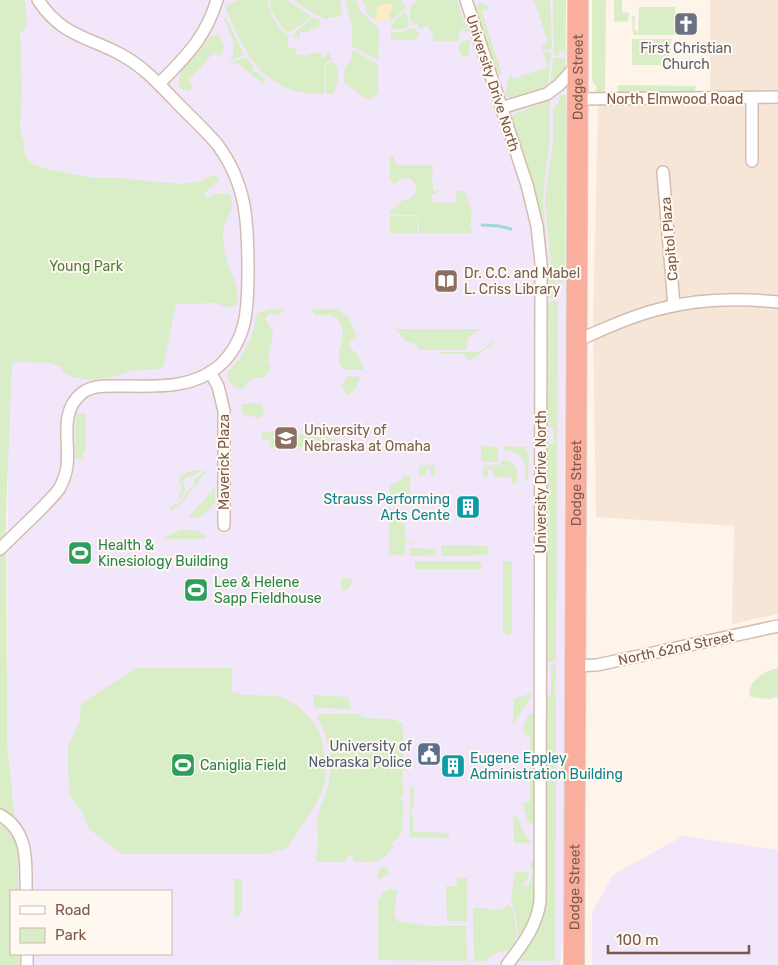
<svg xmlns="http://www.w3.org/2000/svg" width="778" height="965" viewBox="0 0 778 965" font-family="Rubik,sans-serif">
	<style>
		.residential { fill: #f6e6d7; fill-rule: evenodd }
		.education { fill: #f1e6fa }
		.green { fill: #d9edc6 }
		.sand { fill: #feedc3 }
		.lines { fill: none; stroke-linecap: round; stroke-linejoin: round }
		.stream { stroke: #a1d7dc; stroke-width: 3 }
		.street-casing { stroke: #d4bdb0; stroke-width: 14 }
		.highway-casing { stroke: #dad0cc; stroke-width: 22 }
		.street { stroke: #fff; stroke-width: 11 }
		.highway { stroke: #faaf9e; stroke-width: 20 }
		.labels { text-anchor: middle; stroke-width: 4; stroke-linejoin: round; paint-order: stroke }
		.worship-label { font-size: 14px; fill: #5b616d; stroke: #fff9f1 }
		.street-label { font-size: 14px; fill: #7b584a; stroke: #fff9f1 }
		.park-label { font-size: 14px; fill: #557b3f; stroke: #fff9f1 }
		.education-label { font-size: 14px; fill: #785e54; stroke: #fff9f1; text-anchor: start }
		.culture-label { font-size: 14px; fill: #0d838f; stroke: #fff9f1; text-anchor: end }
		.leisure-label { font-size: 14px; fill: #27864d; stroke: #fff9f1; text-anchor: start }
		.service-label { font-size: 14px; fill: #4e5e75; stroke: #fff9f1; text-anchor: end }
	</style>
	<rect width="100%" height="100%" fill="#fef4ea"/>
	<!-- residential -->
	<g class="residential">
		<polygon points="710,0 778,0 778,91 710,95"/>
		<path d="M778,101V614L732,624L734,526L596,517L593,325L598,105L744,106ZM689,295H732L600,323V322Z"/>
	</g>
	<!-- education -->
	<g class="education">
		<polygon points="9,0 566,0 563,934 560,965 19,965 19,954 171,954 171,891 18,891 18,849 7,741 7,713 8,362 162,363 10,183"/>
		<polygon points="683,836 778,850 778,965 592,965 592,913 613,875"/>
	</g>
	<!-- green -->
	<g class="green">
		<path d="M0,0H24C27,10 27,18 26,28L20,33L22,89L20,129L24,145L25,156L34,165L52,170L94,178H117L180,184L201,181L212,176H217L219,181L205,192V199L214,194H230C237,211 224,217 223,234C223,243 225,256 228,264C233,279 241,289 236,305L228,308L216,303L176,304L163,367L156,369L129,371L116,376L89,380L72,377L64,372L60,366L50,363L15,362L12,364L6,513L7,713V741L18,850V891H11V954H19V965H0Z"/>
		<path d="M238,0H269C266,10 275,22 281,30C283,33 287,34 290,37L288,38V48H295L296,54L308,56C313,52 316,52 322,54L321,55L324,58L329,52L332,60L325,63L324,94C263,94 246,56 225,6Z"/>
		<polygon points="271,0 287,0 311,16 307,21 289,32 285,31 270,9"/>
		<polygon points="293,0 340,0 343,14 338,17 330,17 327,20 316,15"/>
		<polygon points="345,0 356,0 360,11 379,29 378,60 352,46 352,25"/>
		<polygon points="362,0 400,0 404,3 406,7 392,21 389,21 391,18 389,12 392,9 393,6 390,3 383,5 379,5 376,9 378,13 374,20 365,11 367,8"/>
		<polygon points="418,0 457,0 468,33 462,29 460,29 459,41 434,41 433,34 429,30 429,27 424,26 422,29 420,29 418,24 414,25 410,18 410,7"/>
		<polygon points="534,0 550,0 552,49 542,50 541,45 548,42"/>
		<polygon points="553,0 566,0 565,69 563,74 550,85 553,58 565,57 564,51 559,51 559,56 554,54"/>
		<polygon points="592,0 606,0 605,89 603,93 595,91 597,88 592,80"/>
		<polygon points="614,0 622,0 622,12 629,13 628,21 614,22"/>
		<polygon points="481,3 486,4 488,7 488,9 482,12 502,74 496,75 475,10 477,6"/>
		<polygon points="639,7 675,7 676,35 633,35 632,15 635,17 634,29 637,31 638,34"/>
		<polygon points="404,12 406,13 409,26 403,29 391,29 391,25"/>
		<path d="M313,17L320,20L319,28L311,29L309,32H300V39L293,37C297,27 307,25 313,17Z"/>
		<path d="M226,18L244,55L234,59L228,64C240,48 231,35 224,19Z"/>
		<polygon points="412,28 415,29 419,33 416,40 391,40 391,32 403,32"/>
		<polygon points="218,33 224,47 222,55 220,56 214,52 189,80 193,87 189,91 183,90 178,85 181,72 197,54 211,36 216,36"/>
		<polygon points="632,39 671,39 670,65 632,65"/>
		<polygon points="470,40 469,56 462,57 459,51 459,43"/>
		<path d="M352,50L378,64V93L370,100C359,97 354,87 344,83L345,68L351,60Z"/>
		<polygon points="543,52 551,52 548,87 514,99 507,97 505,94 510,73 513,79 548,67"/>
		<polygon points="246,57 253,67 253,72 258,72 266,80 263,84 236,62 231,67 235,61"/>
		<path d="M333,62C341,70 338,84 333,94H326V64Z"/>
		<polygon points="620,85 696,86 696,88 693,93 619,93 617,87"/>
		<polygon points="558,95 566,95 565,283 564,280 560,284 551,265 545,200 553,142 553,107 559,103 560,98"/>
		<polygon points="549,99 550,101 550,142 545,174 543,200 548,265 557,284 558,299 547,298 546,257 510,116 540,104"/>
		<path d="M392,156H394V161L398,165H433L432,179L434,191L439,190V192H437V194H432V202L455,203L457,190L465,191L472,213L470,225L472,233H419L418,215L390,214V212L403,200C416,200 421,187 410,178L400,179L395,184L390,181V158Z"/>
		<rect x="390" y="216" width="27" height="17"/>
		<polygon points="558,301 556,661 548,662 548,672 546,671 546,516 550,516 550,511 546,510 547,444 554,444 553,427 547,426 547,302"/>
		<path d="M271,309L283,310L280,315L270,314L265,318L273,332L268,361L271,369L263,378C253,376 248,381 243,389L235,387L228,381L227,374C231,368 236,364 240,358C250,345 254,330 257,313Z"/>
		<path d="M312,309H339L342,314L348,316L357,337L351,341L348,346L358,355L364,370H345L339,363V349C341,346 341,343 342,339C345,327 340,321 332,315H315Z"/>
		<polygon points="395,329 480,329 468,338 467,350 420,350 415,344 407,342"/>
		<polygon points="501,339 492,344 470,361 468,360 464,354 439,354 439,352 480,352 491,342"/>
		<polygon points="348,376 360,377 356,388 347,396 342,385"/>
		<polygon points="261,403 264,414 260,418 243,415 241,404"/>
		<polygon points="76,413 86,413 86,450 83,451 83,459 76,459 75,457"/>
		<polygon points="278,430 293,433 292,447 270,447 270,440 262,440 262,433"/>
		<polygon points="298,434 337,440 336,447 298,447"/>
		<polygon points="481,446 498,447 498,462 481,462"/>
		<path d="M504,446L526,447V450L529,454L528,481H525C526,463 526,453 504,450Z"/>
		<polygon points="504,460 511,462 517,468 517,483 512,483 511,477 493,477 493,470 488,470 488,477 483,477 483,465 500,465 501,461"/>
		<polygon points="419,465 435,465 435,476 431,476 431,470 426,470 426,476 419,476"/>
		<polygon points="199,470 206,472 181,504 171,511 170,508 175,504 178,505 190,488 194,486 194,480 202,474 201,471 192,477 189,476 185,478 183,483 186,490 178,501 182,489 179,477 190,471"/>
		<polygon points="404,476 410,476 410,504 389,504 389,486 398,482"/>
		<path d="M215,487V503C207,511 202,521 189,517Z"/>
		<polygon points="389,509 402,509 402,524 405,524 405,542 423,542 405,543 405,555 391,555 389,554"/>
		<path d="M181,530C190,529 198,531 206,536V539H164L171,534Z"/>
		<polygon points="441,545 488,546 487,555 442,556"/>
		<polygon points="409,548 436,549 436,555 410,556"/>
		<polygon points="415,561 480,561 482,569 415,569"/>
		<polygon points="503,561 510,561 512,563 512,631 510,635 505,635 503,631"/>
		<polygon points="343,577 352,579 353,581 348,589 342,591 341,580"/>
		<polygon points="551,665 556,665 555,698 556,699 556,726 555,961 517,961 528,945 530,945 540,925 545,903 546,696 551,695"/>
		<polygon points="136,668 232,668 232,692 239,693 240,695 279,696 297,705 312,720 320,734 326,761 325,783 317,803 287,848 266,854 121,854 88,828 84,815 70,796 68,766 68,746 79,724 81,704"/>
		<path d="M778,668V697L769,699L751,697L749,694C751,678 764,672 778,668Z"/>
		<path d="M529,694L531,696C528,706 518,712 515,723L513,722L514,699Z"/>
		<polygon points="313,695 348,697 351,709 315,708"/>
		<path d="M530,713H533L535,717L534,823L532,824L528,822L523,805L524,803L530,802V736L524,734C522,727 526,719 530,713Z"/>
		<path d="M321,714H361V717C375,720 392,716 403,724V726L401,727V729H403V748H401V751H403V765H401V768H403V780H401V783H403V797H401V800L403,801V815H401V818H403V830H401V833L394,842H391V845H394C382,864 374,862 353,862V856H347L346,862H318L316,860C316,854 317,847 318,842C319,833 316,825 318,816C320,806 325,796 328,786C334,762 329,737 316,716Z"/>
		<polygon points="412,786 414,786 414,807 411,807 411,815 413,815 413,832 449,833 449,838 410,837 410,789"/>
		<polygon points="513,815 517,816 523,832 532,843 515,843 514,842"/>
		<path d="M531,862H533L534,865C534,891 536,915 521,936H519L517,941V922L511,898L515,872H529L528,878L523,883V886L527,887L530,882L533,871L530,866Z"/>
		<polygon points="385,866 390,873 378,880 379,869"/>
		<polygon points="457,878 467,878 467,921 447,921 446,886 457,886"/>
		<polygon points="234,879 242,879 242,912 239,916 234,917"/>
		<polygon points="391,888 392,891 394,889 397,890 394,914 397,921 428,926 466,926 467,961 378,960 378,899 380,899 382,893"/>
		<path d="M509,904C514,909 518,933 515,941C514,944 510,948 508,951L497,952L485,961H476L474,958L473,908C486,906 498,916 509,904Z"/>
	</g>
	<!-- sand -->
	<polygon class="sand" points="388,3 390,3 393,7 389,11 390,20 375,21 374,20 378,13 376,9 377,6"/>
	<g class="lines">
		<!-- stream -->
		<polyline class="stream" points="482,225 499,226 511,229"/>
		<defs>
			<g id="street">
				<path d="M466,0L527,185L537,226L541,263L540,902C536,928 522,945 507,965"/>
				<path d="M159,84C186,56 205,39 217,0"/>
				<polyline points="577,99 778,97"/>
				<polyline points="752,99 752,161"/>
				<polyline points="501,108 547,94 559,85 577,65"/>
				<polyline points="663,172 674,306"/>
				<path d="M576,341C602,330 628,317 656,310C695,299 737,298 778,302"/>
				<polyline points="210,372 218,386 224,411 224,525"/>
				<path d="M0,549C14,535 29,521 43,507C48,501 55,495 59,489C63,482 66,474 67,466C70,442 59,412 81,394C91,385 106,386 119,386C153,386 191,390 219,366C248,340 248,306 248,270C248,223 247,184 217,144C205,130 191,117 178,104C160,85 143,66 120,54C86,36 62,36 38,0"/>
				<polyline points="574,666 597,665 778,626"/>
				<path d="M0,815C29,831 26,862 26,891"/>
				<polyline points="27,954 27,965"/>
			</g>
			<g id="highway">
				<path id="s1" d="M574,965L578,0"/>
			</g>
		</defs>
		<!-- street casing -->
		<use href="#street" class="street-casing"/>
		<!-- highway casing -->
		<use href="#highway" class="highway-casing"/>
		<!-- street -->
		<use href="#street" class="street"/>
		<!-- highway -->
		<use href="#highway" class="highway"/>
	</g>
	<!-- icons -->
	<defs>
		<symbol id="church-square" viewBox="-11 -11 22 22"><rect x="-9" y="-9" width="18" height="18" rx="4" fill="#6b7280" stroke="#fff9f1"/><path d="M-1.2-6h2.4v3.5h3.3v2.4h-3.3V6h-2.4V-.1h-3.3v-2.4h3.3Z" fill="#fff"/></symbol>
		<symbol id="library-square" viewBox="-11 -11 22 22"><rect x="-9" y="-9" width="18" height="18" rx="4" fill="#8d6e63" stroke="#fff9f1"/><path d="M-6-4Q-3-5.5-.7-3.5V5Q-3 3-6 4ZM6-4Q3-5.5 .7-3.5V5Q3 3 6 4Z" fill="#fff"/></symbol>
		<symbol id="university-square" viewBox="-11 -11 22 22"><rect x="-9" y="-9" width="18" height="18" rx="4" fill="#8d6e63" stroke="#fff9f1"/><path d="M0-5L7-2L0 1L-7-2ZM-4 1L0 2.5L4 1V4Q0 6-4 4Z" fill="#fff"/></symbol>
		<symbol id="building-square" viewBox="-11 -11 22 22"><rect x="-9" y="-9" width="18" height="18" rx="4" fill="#0f9aa8" stroke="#fff9f1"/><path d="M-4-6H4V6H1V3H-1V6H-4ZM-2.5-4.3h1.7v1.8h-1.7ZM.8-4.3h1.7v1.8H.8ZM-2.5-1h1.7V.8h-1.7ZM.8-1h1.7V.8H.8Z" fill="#fff"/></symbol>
		<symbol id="stadium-square" viewBox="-11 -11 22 22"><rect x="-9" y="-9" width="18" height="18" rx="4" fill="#2e9e5b" stroke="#fff9f1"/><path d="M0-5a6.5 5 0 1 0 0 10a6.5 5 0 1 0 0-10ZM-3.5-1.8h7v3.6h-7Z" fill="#fff"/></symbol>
		<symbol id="civic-square" viewBox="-11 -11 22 22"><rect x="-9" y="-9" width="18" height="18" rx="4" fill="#5c6f8a" stroke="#fff9f1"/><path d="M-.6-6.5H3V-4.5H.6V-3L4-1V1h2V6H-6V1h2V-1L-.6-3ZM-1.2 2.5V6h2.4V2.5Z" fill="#fff"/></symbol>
	</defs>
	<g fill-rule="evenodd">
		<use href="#church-square" x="672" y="10" width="28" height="28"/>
		<use href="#library-square" x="432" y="267" width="28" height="28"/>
		<use href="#university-square" x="272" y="424" width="28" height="28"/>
		<use href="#building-square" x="454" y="493" width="28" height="28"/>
		<use href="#stadium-square" x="66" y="539" width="28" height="28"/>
		<use href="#stadium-square" x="182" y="576" width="28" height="28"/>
		<use href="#civic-square" x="415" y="740" width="28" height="28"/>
		<use href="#stadium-square" x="169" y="751" width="28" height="28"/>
		<use href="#building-square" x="439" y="752" width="28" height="28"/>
	</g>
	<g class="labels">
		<!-- worship labels -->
		<g class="worship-label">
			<text x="686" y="53">First Christian<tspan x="686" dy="16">Church</tspan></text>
		</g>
		<!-- street labels -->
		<g class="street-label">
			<text dy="5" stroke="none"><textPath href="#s1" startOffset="888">Dodge Street</textPath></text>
			<text transform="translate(493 83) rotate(72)" y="5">University Drive North</text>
			<text x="675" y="104">North Elmwood Road</text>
			<text transform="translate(669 239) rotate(-95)" y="5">Capitol Plaza</text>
			<text transform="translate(224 462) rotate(-90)" y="5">Maverick Plaza</text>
			<text transform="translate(541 482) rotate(-90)" y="5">University Drive North</text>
			<text dy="5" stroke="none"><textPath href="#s1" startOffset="482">Dodge Street</textPath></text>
			<text transform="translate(676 648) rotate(-12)" y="5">North 62nd Street</text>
			<text dy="5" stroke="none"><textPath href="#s1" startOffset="78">Dodge Street</textPath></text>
		</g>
		<!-- park labels -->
		<g class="park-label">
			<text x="86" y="271">Young Park</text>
		</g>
		<!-- education labels -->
		<g class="education-label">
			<text x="464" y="278">Dr. C.C. and Mabel<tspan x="464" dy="16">L. Criss Library</tspan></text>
			<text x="304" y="435">University of<tspan x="304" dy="16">Nebraska at Omaha</tspan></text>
		</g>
		<!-- culture labels -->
		<g class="culture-label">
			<text x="450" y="504">Strauss Performing<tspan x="450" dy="16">Arts Cente</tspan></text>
			<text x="470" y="763" text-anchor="start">Eugene Eppley<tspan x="470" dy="16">Administration Building</tspan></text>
		</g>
		<!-- leisure labels -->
		<g class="leisure-label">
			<text x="98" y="550">Health &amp;<tspan x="98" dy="16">Kinesiology Building</tspan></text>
			<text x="214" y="587">Lee &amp; Helene<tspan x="214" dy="16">Sapp Fieldhouse</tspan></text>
			<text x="200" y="770">Caniglia Field</text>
		</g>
		<!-- service labels -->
		<g class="service-label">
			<text x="412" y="751">University of<tspan x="412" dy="16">Nebraska Police</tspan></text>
		</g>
	</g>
	<!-- legend -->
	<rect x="10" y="890" width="162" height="65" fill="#fff9f1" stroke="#cab9ae"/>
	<rect x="20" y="906" width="25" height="8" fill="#ffffff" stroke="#cab9ae"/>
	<text x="55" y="915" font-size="15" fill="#7b584a">Road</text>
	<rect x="20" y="928" width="25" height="15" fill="#d9edc6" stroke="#cab9ae"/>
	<text x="55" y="940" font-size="15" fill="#7b584a">Park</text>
	<!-- scale -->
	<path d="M608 945v8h141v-8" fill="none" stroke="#7b584a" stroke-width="2.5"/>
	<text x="616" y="945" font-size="15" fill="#7b584a" stroke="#fff9f1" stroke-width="4" paint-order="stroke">100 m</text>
</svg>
